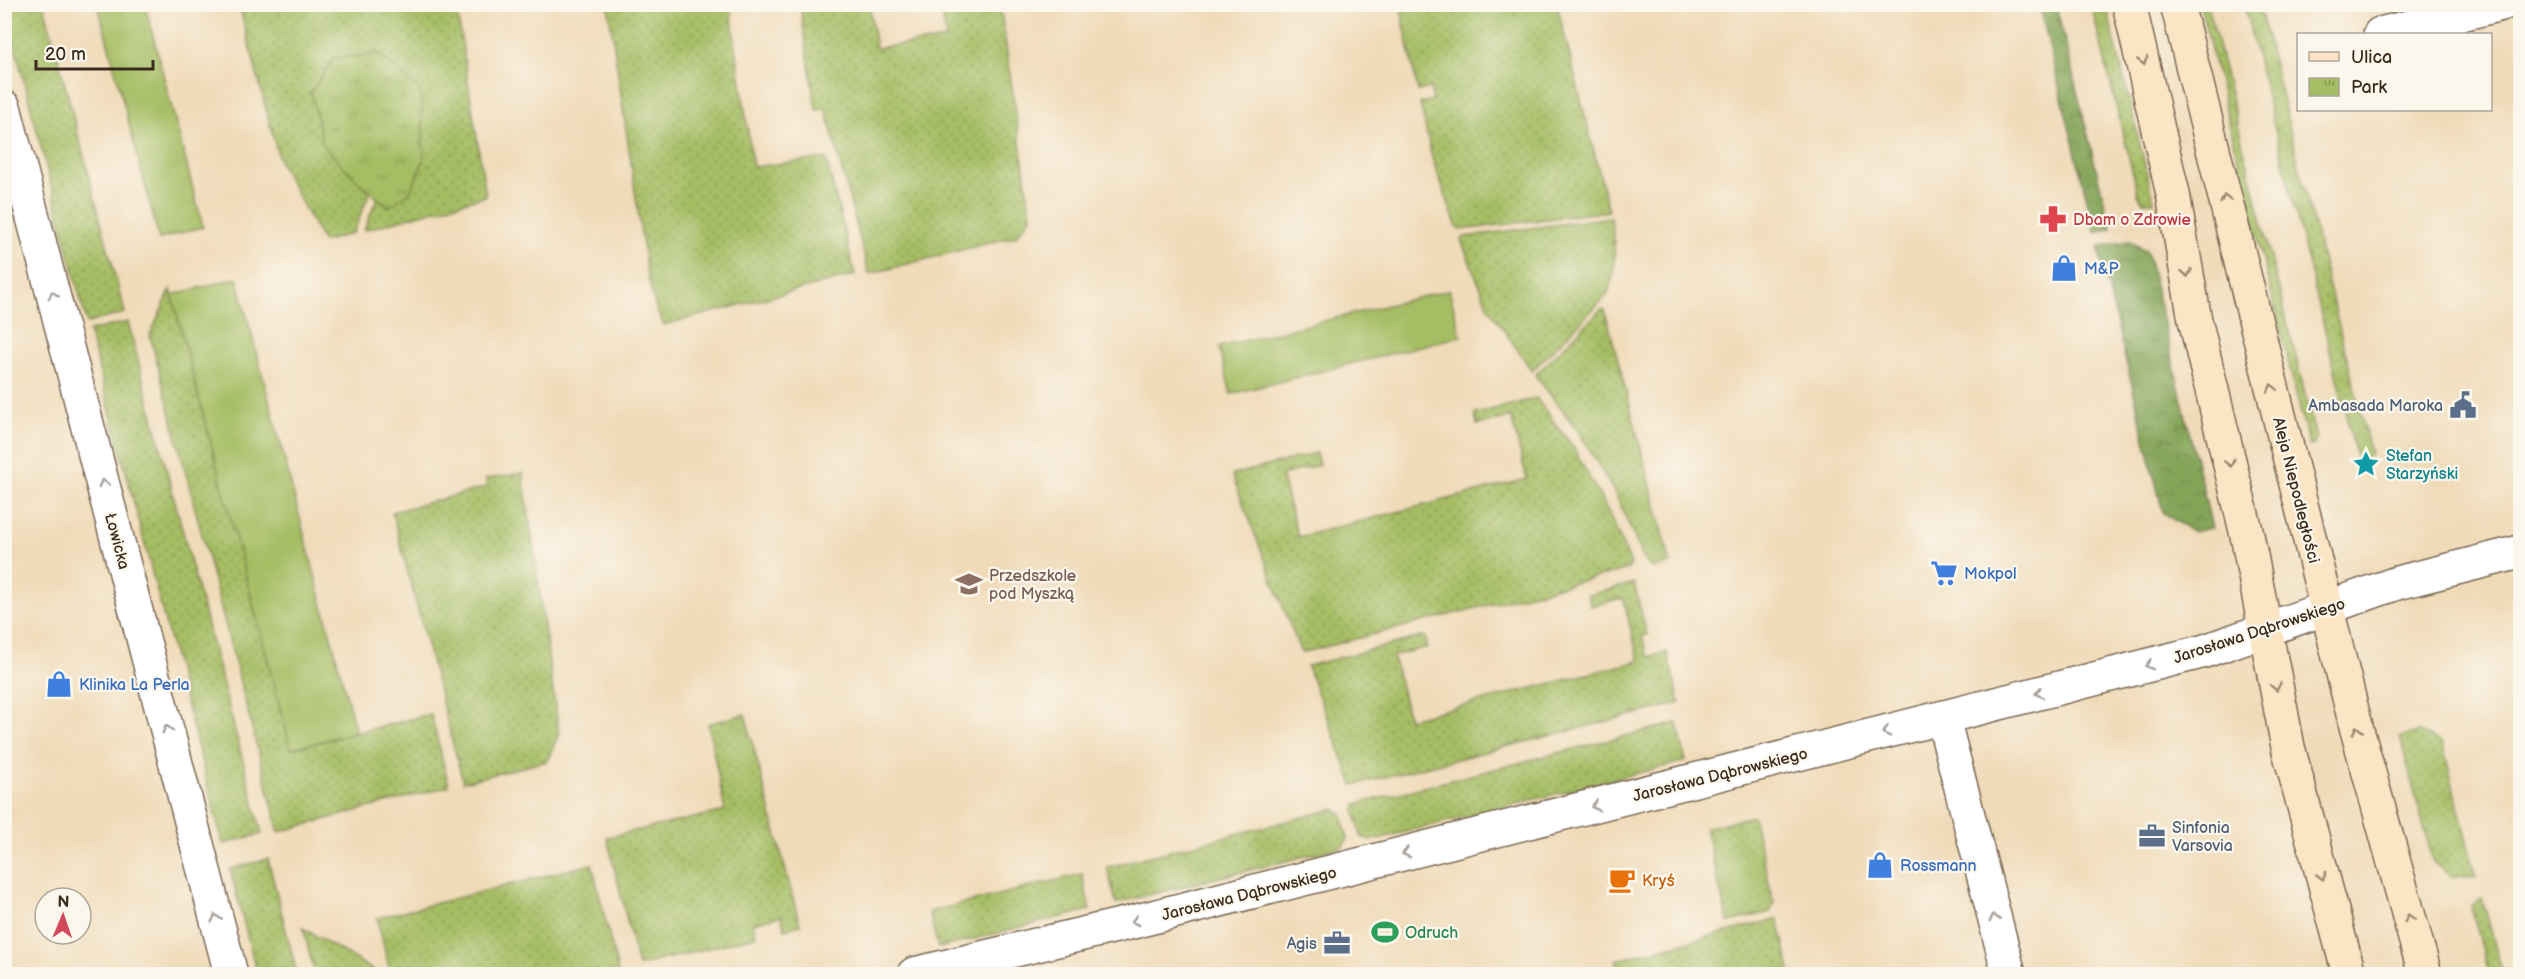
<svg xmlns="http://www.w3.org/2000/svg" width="2525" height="979" viewBox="0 0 2525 979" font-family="'Balsamiq Sans',sans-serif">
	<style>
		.grass { fill: url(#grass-dots); stroke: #707440; stroke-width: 1.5 }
		.forest { fill: url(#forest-crowns); stroke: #60673c; stroke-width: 1.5 }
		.park { fill: url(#park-tufts); stroke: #707440; stroke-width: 1.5 }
		.garden { fill: #a5bd63; stroke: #707440; stroke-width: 1.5 }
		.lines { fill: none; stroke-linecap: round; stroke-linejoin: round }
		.minor-casing { stroke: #7a6854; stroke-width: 36 }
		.secondary-casing { stroke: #7a6854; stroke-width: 36 }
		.minor { stroke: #fff; stroke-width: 33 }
		.secondary { stroke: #fce5c4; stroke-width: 33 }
		.oneway { stroke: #9c8871 }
		.oneway2 { stroke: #a79f9a }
		.labels { text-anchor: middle; stroke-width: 4.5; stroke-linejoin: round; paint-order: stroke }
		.health-label { font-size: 16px; fill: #be3a42; stroke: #fbf7ec; text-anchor: start }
		.shop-label { font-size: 16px; fill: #366cbe; stroke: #fbf7ec; text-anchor: start }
		.service-label { font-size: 16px; fill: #4e5e75; stroke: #fbf7ec; text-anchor: end }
		.culture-label { font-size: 16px; fill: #0d838f; stroke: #fbf7ec; text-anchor: start }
		.street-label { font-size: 16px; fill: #3b2a1e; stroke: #fbf7ec }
		.education-label { font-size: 16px; fill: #785e54; stroke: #fbf7ec; text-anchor: start }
		.food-label { font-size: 16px; fill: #c56008; stroke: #fbf7ec; text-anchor: start }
		.leisure-label { font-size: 16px; fill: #27864d; stroke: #fbf7ec; text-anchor: start }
	</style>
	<defs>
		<pattern id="grass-dots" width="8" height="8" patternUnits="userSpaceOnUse" patternTransform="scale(1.5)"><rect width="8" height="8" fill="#a5bd63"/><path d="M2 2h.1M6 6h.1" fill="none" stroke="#889a51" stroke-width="1.8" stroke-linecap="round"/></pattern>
		<pattern id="forest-crowns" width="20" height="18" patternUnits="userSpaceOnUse" patternTransform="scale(1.5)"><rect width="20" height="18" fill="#84a459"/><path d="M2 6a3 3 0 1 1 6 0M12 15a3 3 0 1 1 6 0" fill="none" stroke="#6d8649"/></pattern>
		<pattern id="park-tufts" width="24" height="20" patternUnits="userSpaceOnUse" patternTransform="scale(1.5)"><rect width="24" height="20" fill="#a5bd63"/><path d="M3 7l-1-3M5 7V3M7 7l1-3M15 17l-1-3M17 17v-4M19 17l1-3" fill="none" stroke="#889a51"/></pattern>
	</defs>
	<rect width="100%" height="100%" fill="#fbf7ec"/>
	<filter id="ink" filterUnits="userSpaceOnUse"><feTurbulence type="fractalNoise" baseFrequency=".0167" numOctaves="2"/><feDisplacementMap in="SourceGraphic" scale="12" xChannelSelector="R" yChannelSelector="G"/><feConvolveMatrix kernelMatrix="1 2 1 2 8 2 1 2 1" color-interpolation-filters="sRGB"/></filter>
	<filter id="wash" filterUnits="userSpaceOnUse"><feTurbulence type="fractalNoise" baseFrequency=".008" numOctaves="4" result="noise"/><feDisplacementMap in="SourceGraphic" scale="24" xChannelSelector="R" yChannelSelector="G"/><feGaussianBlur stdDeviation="1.35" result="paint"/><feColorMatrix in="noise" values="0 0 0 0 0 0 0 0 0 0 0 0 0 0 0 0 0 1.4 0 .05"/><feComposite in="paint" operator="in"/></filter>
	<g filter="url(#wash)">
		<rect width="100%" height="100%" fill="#f0dbb9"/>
		<!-- grass -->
		<g class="grass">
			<polygon points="4,5 44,5 125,313 87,323"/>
			<polygon points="239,5 456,5 486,196 364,230 377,198 390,207 323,145 370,192 353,233 323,242 280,163"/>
			<polygon points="608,5 730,5 753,167 826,158 855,275 664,325 657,312 647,274"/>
			<polygon points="800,5 869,5 876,48 946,39 941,5 1000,5 1031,217 1016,236 869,274 826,109 816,110"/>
			<polygon points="1400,5 1557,5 1609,211 1461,230 1456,225 1432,158 1420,103 1433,100 1430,88 1418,91"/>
			<polygon points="2091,5 2106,5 2154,202 2143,202 2138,194"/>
			<polygon points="2200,5 2208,5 2316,438 2314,445 2309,446"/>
			<polygon points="2244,5 2259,5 2371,455 2357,459"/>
			<path d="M1611,217C1615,244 1618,269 1607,295L1532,371L1488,307L1461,240L1464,237Z"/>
			<polygon points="171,289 291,749 431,714 449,786 279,832 150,335"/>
			<polygon points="1601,309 1605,310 1671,564 1651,568 1644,560 1617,497 1579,432 1535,375"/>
			<polygon points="128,322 262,834 223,844 89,331"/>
			<polygon points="1536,398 1573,447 1608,511 1631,564 1628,569 1301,653 1232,475 1316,453 1319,465 1281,475 1298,537 1527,479 1511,417 1477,425 1475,414"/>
			<polygon points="523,473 559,734 547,761 463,782 392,512 487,487 486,479"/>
			<polygon points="1634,583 1647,635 1642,636 1648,657 1667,652 1680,703 1353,785 1307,666 1425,636 1428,647 1393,656 1409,719 1639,661 1623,598 1590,606 1588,595"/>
			<polygon points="745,714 800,925 785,929 781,916 753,923 756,936 638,966 607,837 725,811 708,724"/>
			<polygon points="1677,723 1686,761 1370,841 1361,836 1355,811 1356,804"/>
			<polygon points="2419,732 2442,742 2476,877 2450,876 2433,862 2400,737"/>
			<polygon points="1334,809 1342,814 1348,839 1342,847 1116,903 1107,867"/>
			<polygon points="1753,816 1774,904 1770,912 1728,922 1705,828"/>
			<polygon points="268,859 297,974 257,974 230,869"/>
			<polygon points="592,864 618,972 606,974 400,974 389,968 377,918"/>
			<polygon points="1082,874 1090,910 938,948 929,912"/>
			<polygon points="2482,898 2503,974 2489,974 2471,906"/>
			<polygon points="1778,919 1791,974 1620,974 1616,960"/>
			<polygon points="303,928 380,974 315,974"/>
		</g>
		<!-- forest -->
		<g class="forest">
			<polygon points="2039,5 2056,5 2111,229 2095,232"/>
			<polygon points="2130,241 2147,251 2212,528 2193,532 2163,513 2098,246"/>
		</g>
		<!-- park -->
		<polygon class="park" points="379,54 421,92 424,160 410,192 389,207 358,182 323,145 311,92 334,58"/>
		<!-- garden -->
		<g class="garden">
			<polygon points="98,5 145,5 203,227 159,239"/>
			<polygon points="237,278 356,732 291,749 172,295"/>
			<polygon points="1449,290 1461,336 1231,394 1219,347"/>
		</g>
	</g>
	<g filter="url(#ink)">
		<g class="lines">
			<defs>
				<g id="minor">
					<polyline points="2380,34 2502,4"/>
					<polyline points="4,107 231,974"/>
					<polyline points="1943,718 2009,974"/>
					<polyline points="914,974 1133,922 2205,651 2397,583 2520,552"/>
				</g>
				<g id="secondary">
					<polyline points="2129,4 2173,194 2195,320 2247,535 2288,747 2349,974"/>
					<polyline points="2177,4 2357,730 2425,974"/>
				</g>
			</defs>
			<!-- minor casing -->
			<use href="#minor" class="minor-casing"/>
			<!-- secondary casing -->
			<use href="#secondary" class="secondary-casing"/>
			<!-- minor -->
			<use href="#minor" class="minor"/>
			<!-- secondary -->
			<use href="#secondary" class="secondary"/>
		</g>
		<!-- one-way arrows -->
		<defs><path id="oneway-chevron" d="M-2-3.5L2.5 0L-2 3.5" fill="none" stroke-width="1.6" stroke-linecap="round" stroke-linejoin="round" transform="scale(1.5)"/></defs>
		<g class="oneway">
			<use href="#oneway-chevron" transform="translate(2143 61) rotate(76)"/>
			<use href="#oneway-chevron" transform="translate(2225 199) rotate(-104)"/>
			<use href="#oneway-chevron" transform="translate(2187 273) rotate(80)"/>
			<use href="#oneway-chevron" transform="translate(2272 388) rotate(-104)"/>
			<use href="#oneway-chevron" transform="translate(2230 463) rotate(76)"/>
			<use href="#oneway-chevron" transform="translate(2276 687) rotate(79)"/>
			<use href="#oneway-chevron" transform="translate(2357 730) rotate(-105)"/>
			<use href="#oneway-chevron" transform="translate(2322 876) rotate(75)"/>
			<use href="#oneway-chevron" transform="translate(2409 918) rotate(-105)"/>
		</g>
		<g class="oneway2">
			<use href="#oneway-chevron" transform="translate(53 295) rotate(-105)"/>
			<use href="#oneway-chevron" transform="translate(103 483) rotate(-105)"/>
			<use href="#oneway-chevron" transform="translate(2149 665) rotate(166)"/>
			<use href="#oneway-chevron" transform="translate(2039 693) rotate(166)"/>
			<use href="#oneway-chevron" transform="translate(167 729) rotate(-105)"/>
			<use href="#oneway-chevron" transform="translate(1886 732) rotate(166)"/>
			<use href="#oneway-chevron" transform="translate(1595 806) rotate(166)"/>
			<use href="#oneway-chevron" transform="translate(1406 853) rotate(166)"/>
			<use href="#oneway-chevron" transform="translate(216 918) rotate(-104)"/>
			<use href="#oneway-chevron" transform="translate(1994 918) rotate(-104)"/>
			<use href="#oneway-chevron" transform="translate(1135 921) rotate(166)"/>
		</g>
	</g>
	<!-- icons -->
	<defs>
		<symbol id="pharmacy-bare" viewBox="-9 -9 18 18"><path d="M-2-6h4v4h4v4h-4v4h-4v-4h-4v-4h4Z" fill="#e0444e" stroke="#fbf7ec" stroke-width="2.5" paint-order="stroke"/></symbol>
		<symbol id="shop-bare" viewBox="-9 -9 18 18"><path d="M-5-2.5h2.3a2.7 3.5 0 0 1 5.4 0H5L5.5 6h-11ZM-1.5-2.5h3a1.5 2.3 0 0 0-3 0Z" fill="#3f7fe0" stroke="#fbf7ec" stroke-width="2.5" paint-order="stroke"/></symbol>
		<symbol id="civic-bare" viewBox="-9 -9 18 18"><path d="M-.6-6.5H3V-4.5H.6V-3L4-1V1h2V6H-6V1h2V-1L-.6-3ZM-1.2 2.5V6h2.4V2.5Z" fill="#5c6f8a" stroke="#fbf7ec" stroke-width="2.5" paint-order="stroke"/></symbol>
		<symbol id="sight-bare" viewBox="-9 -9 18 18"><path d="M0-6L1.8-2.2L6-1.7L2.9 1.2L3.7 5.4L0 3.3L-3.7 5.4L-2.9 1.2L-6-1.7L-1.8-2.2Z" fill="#0f9aa8" stroke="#fbf7ec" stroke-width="2.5" paint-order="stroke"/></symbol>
		<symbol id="supermarket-bare" viewBox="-9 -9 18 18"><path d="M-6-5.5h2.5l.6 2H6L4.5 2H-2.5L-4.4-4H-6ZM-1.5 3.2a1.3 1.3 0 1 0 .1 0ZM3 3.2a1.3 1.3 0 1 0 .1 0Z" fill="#3f7fe0" stroke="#fbf7ec" stroke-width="2.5" paint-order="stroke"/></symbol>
		<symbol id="school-bare" viewBox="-9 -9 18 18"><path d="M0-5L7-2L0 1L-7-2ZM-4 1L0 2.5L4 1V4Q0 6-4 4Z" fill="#8d6e63" stroke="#fbf7ec" stroke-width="2.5" paint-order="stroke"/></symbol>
		<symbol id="office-bare" viewBox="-9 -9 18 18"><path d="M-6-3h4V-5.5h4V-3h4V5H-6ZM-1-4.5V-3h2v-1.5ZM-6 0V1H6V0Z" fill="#5c6f8a" stroke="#fbf7ec" stroke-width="2.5" paint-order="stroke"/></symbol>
		<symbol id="cafe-bare" viewBox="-9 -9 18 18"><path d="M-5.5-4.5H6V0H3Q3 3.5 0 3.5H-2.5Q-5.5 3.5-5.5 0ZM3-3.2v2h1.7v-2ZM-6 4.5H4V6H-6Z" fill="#e8710a" stroke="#fbf7ec" stroke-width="2.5" paint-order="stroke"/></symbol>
		<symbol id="stadium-bare" viewBox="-9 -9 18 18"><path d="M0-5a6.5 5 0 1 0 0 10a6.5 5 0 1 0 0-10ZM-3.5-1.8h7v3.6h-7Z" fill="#2e9e5b" stroke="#fbf7ec" stroke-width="2.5" paint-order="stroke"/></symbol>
	</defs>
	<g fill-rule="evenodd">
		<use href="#pharmacy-bare" x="2034" y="200" width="38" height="38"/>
		<use href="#shop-bare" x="2045" y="249" width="38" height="38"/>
		<use href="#civic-bare" x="2444" y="386" width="38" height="38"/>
		<use href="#sight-bare" x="2347" y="445" width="38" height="38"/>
		<use href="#supermarket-bare" x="1925" y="554" width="38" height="38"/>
		<use href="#school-bare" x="950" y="565" width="38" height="38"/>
		<use href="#shop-bare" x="40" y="665" width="38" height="38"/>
		<use href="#office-bare" x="2133" y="817" width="38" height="38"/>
		<use href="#shop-bare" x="1861" y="846" width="38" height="38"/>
		<use href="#cafe-bare" x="1603" y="861" width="38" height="38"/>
		<use href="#stadium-bare" x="1366" y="913" width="38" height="38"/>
		<use href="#office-bare" x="1318" y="924" width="38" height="38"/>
	</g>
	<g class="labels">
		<!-- health labels -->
		<g class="health-label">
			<text x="2073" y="225">Dbam o Zdrowie</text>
		</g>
		<!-- shop labels -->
		<g class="shop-label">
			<text x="2084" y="274">M&amp;P</text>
			<text x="1964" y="579">Mokpol</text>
			<text x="79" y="690">Klinika La Perla</text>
			<text x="1900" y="871">Rossmann</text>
		</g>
		<!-- service labels -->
		<g class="service-label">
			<text x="2443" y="411">Ambasada Maroka</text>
			<text x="2172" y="833" text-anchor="start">Sinfonia<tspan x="2172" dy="18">Varsovia</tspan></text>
			<text x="1317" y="949">Agis</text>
		</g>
		<!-- culture labels -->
		<g class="culture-label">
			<text x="2386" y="461">Stefan<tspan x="2386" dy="18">Starzyński</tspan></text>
		</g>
		<!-- street labels -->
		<g class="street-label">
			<text transform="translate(2297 490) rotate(76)" y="6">Aleja Niepodległości</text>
			<text transform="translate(118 541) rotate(75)" y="6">Łowicka</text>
			<text transform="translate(2259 630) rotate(-18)" y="6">Jarosława Dąbrowskiego</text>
			<text transform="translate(1720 774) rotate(-14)" y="6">Jarosława Dąbrowskiego</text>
			<text transform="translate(1249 893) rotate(-14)" y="6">Jarosława Dąbrowskiego</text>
		</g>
		<!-- education labels -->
		<g class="education-label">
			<text x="989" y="581">Przedszkole<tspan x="989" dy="18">pod Myszką</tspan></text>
		</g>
		<!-- food labels -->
		<g class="food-label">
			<text x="1642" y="886">Kryś</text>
		</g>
		<!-- leisure labels -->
		<g class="leisure-label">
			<text x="1405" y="938">Odruch</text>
		</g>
	</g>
	<!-- margin -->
	<rect width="2525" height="979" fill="none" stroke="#fbf7ec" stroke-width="24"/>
	<!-- legend -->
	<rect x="2297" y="33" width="195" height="78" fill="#fbf7ec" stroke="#aea59a" stroke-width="1.5"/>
	<rect x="2309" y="52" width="30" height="9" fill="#fce5c4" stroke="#aea59a" stroke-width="1.5"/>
	<text x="2351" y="63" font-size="18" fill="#3b2a1e">Ulica</text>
	<rect x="2309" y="78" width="30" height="18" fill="url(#park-tufts)" stroke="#aea59a" stroke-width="1.5"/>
	<text x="2351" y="93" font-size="18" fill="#3b2a1e">Park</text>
	<!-- north arrow -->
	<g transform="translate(63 916) rotate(2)"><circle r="28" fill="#fbf7ec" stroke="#aea59a" stroke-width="1.5"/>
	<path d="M0-4.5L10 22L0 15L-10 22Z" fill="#d1495b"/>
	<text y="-9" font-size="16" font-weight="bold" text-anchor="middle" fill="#3b2a1e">N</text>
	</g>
	<!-- scale -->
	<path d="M36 60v9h117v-9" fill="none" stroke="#3b2a1e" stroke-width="3"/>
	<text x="45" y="60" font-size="18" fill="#3b2a1e" stroke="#fbf7ec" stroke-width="4.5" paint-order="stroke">20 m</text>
</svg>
